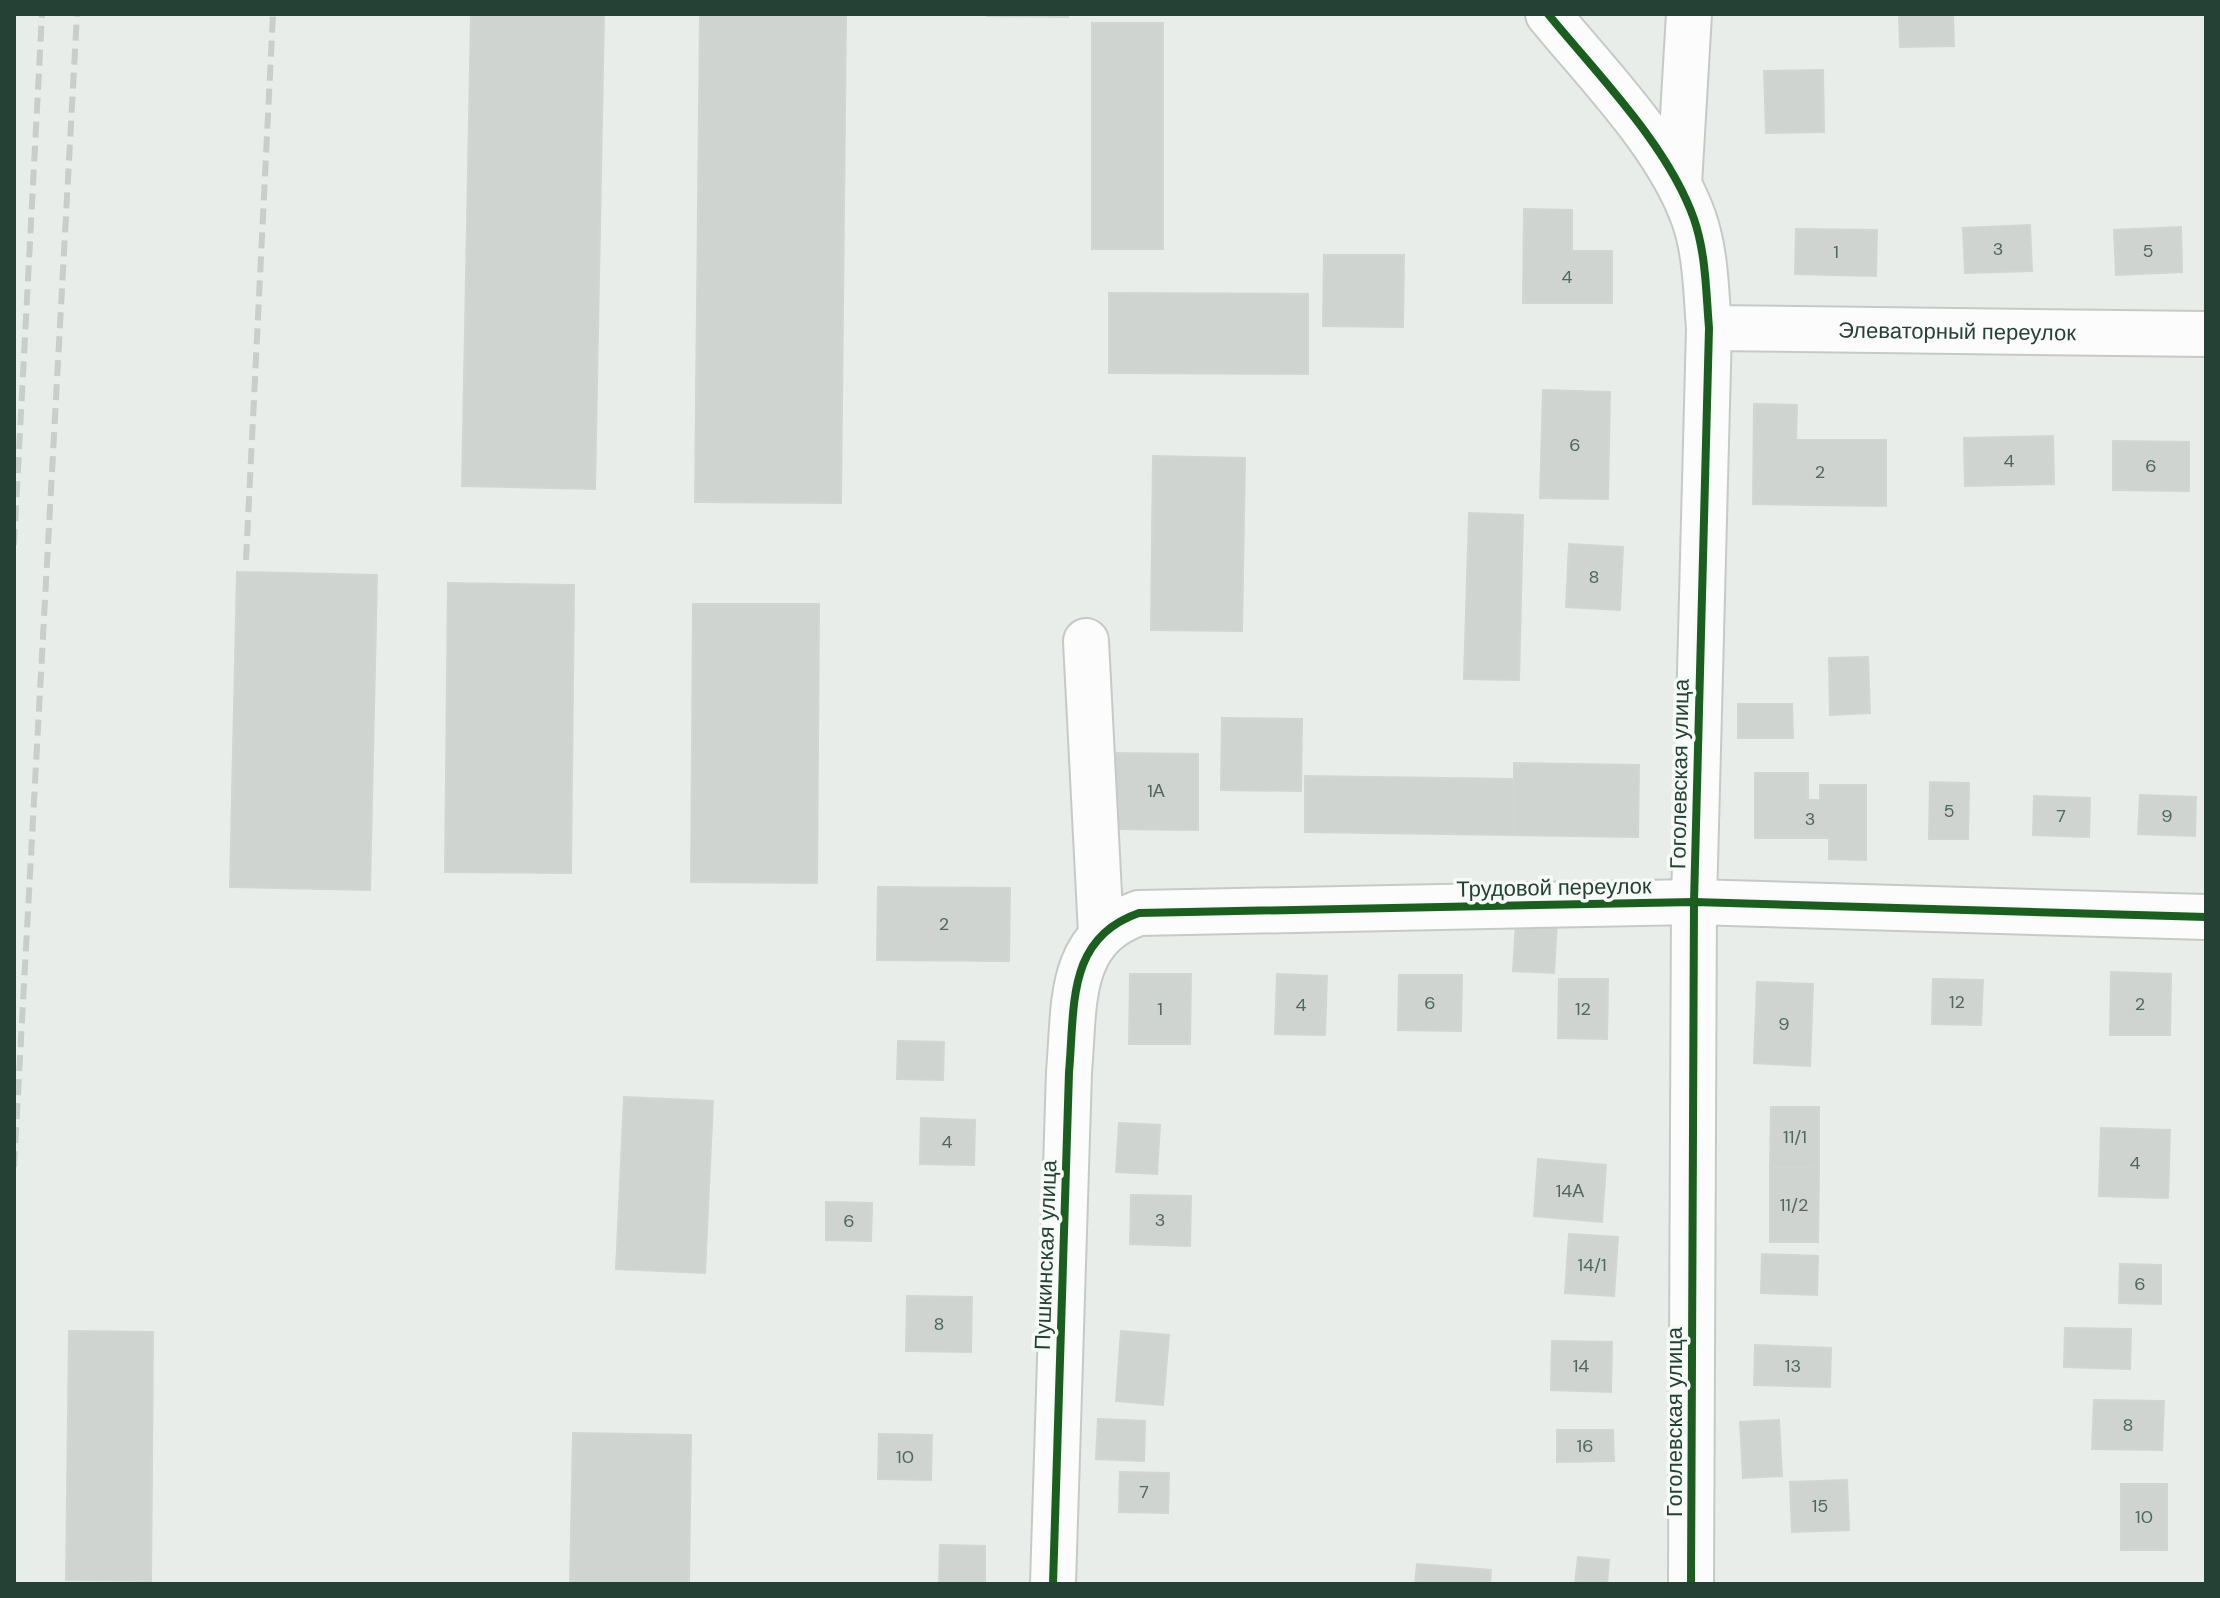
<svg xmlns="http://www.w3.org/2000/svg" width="2220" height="1598" viewBox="0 0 2220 1598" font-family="'DM Sans',sans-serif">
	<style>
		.building { fill: #cfd4d1; stroke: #d0d6d3; stroke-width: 2 }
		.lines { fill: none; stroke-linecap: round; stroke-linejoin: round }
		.minor-casing { stroke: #c5cac7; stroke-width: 48 }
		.minor { stroke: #fcfcfc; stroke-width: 44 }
		.rail { stroke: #c9cdcb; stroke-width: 6; stroke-dasharray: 16 8; stroke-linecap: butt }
		.cycleway-casing { stroke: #f7fbf8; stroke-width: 13 }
		.cycleway { stroke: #1b5e20; stroke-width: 8 }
		.labels { text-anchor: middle; stroke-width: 7; stroke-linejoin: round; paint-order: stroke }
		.number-label { font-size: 18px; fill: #50665e }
		.street-label { font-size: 22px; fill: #254136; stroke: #f7fbf8 }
	</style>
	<rect width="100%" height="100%" fill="#e8edea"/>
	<!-- building -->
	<g class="building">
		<polygon points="471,14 604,14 595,489 462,486"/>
		<polygon points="700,14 846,14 841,503 695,502"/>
		<polygon points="987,14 1069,14 1068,17 987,16"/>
		<polygon points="1899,14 1953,14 1954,46 1900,47"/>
		<rect x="1092" y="23" width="71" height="226"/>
		<polygon points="1823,70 1824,132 1766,133 1764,71"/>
		<polygon points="1524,209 1572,210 1572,251 1612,251 1612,303 1523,303"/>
		<polygon points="2030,225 2032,271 1965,273 1963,228"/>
		<polygon points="2181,227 2182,272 2116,275 2114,230"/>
		<polygon points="1796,229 1877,230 1876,276 1795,274"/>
		<polygon points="1324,255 1404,255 1403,327 1323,326"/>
		<polygon points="1109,293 1308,294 1308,374 1109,373"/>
		<polygon points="1543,390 1610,392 1608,499 1540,498"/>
		<polygon points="1754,404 1797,405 1796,440 1886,440 1886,506 1753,504"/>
		<polygon points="2053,436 2054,484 1965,486 1964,438"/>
		<polygon points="2113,441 2189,442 2189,491 2113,490"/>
		<polygon points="1153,456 1245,458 1242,631 1151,630"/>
		<polygon points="1469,513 1523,515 1519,680 1464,679"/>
		<polygon points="1569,544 1623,547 1620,610 1566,607"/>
		<polygon points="237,572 377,575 370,890 230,887"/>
		<polygon points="448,583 574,585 571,873 445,872"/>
		<polygon points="693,604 819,604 817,883 691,882"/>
		<polygon points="1868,657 1870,713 1830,715 1829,658"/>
		<polygon points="1738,704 1792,704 1793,738 1738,738"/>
		<polygon points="1222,718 1302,719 1301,791 1221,790"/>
		<polygon points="1114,753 1198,754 1198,830 1113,829"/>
		<polygon points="1514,763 1639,765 1638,837 1514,835"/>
		<polygon points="1755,773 1808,773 1808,800 1820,800 1820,785 1866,785 1866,860 1829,859 1829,838 1755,838"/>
		<polygon points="1305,776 1514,779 1514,835 1305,832"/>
		<polygon points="1930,782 1969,783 1968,839 1929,839"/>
		<polygon points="2140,795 2196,797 2195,836 2138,834"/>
		<polygon points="2034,796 2090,798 2089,837 2033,835"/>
		<polygon points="878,887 1010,888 1009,961 877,960"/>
		<polygon points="1516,921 1557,923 1554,973 1513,971"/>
		<polygon points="2111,972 2171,974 2170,1035 2110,1035"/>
		<polygon points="1130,974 1191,974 1190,1044 1129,1044"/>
		<polygon points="1277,974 1327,976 1325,1035 1275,1034"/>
		<polygon points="1399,975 1462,975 1461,1031 1398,1030"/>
		<polygon points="1559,979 1608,979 1607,1039 1558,1038"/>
		<polygon points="1933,979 1983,980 1981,1025 1932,1024"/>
		<polygon points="1757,982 1813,984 1810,1066 1754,1063"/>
		<polygon points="898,1041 944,1042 943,1080 897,1079"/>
		<polygon points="624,1097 713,1101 705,1273 616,1269"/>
		<polygon points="1771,1107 1819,1107 1819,1168 1770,1167"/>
		<polygon points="921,1118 975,1120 974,1165 920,1164"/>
		<polygon points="1119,1123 1160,1125 1157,1174 1116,1172"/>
		<polygon points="2101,1128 2170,1130 2168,1198 2099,1196"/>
		<polygon points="1538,1159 1606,1165 1602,1222 1534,1216"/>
		<polygon points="1770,1167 1819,1168 1818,1242 1770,1242"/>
		<polygon points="1131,1195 1191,1196 1190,1246 1130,1244"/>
		<polygon points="826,1202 872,1203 871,1241 826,1240"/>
		<polygon points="1569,1234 1618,1237 1614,1296 1565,1293"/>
		<polygon points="1762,1254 1818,1256 1817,1295 1761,1293"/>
		<polygon points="2120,1264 2161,1265 2161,1304 2119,1303"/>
		<polygon points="907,1296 972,1297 971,1352 906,1351"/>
		<polygon points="2065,1328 2131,1329 2130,1369 2064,1367"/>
		<polygon points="69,1331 153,1332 151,1581 66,1580"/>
		<polygon points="1121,1331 1169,1335 1163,1405 1116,1401"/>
		<polygon points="1552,1341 1612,1342 1611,1392 1551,1390"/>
		<polygon points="1755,1345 1831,1348 1830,1387 1754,1385"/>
		<polygon points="2094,1400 2164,1401 2162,1450 2092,1449"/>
		<polygon points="1098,1419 1145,1421 1144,1461 1096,1459"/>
		<polygon points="1779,1420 1782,1476 1743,1478 1740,1422"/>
		<polygon points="1557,1430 1613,1430 1614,1461 1557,1462"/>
		<polygon points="573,1433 691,1435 689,1584 570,1584"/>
		<polygon points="879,1434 932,1435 931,1480 878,1479"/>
		<polygon points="1120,1472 1169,1473 1168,1513 1119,1512"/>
		<polygon points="1847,1480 1849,1530 1792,1532 1790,1482"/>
		<rect x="2121" y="1484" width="46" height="66"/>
		<polygon points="940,1545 985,1546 985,1584 939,1583"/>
		<polygon points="1578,1557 1609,1560 1607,1584 1575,1584"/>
		<polygon points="1417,1564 1491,1570 1490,1584 1415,1584"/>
	</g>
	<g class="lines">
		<defs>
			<g id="minor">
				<path d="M1548,14C1597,74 1668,145 1694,219C1706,254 1706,292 1709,328L1694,902L1691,1584"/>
				<polyline points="1679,184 1689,14"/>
				<path id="s1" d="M1709,328L2206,334"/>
				<polyline points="1086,641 1101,933"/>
				<path d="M1053,1584L1069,1072C1075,1007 1066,938 1139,913L1694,902L2206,917"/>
			</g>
		</defs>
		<!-- minor casing -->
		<use href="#minor" class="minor-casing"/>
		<!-- minor -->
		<use href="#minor" class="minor"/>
		<!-- rail -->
		<g class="rail">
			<polyline points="14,545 42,14"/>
			<polyline points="246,560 273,14"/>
			<polyline points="14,1167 77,14"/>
		</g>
		<defs>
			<g id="cycleway">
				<path d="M1548,14C1597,74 1668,145 1694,219C1706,254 1706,292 1709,328L1694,902L1691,1584"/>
				<path d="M1053,1584L1069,1072C1075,1007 1066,938 1139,913L1694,902L2206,917"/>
			</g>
		</defs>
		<!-- cycleway casing -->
		<use href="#cycleway" class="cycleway-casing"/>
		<!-- cycleway -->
		<use href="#cycleway" class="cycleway"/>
	</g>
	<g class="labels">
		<!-- number labels -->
		<g class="number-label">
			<text x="1998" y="255">3</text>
			<text x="2148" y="257">5</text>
			<text x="1836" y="258">1</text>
			<text x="1567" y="283">4</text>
			<text x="1575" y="451">6</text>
			<text x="2009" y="467">4</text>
			<text x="2151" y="472">6</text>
			<text x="1820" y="478">2</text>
			<text x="1594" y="583">8</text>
			<text x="1156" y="797">1А</text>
			<text x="1949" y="817">5</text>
			<text x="2061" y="822">7</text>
			<text x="2167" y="822">9</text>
			<text x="1810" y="825">3</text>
			<text x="944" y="930">2</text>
			<text x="1957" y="1008">12</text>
			<text x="1430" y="1009">6</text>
			<text x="2140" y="1010">2</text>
			<text x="1301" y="1011">4</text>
			<text x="1160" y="1015">1</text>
			<text x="1583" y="1015">12</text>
			<text x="1784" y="1030">9</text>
			<text x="1795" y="1143">11/1</text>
			<text x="947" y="1148">4</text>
			<text x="2135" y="1169">4</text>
			<text x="1570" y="1197">14А</text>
			<text x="1794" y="1211">11/2</text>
			<text x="1160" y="1226">3</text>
			<text x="849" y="1227">6</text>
			<text x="1592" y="1271">14/1</text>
			<text x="2140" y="1290">6</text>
			<text x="939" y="1330">8</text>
			<text x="1581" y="1372">14</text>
			<text x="1793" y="1372">13</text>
			<text x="2128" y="1431">8</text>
			<text x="1585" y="1452">16</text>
			<text x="905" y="1463">10</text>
			<text x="1144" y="1498">7</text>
			<text x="1820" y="1512">15</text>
			<text x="2144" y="1523">10</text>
		</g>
		<!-- street labels -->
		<g class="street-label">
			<text dy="8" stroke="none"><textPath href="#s1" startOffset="248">Элеваторный переулок</textPath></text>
			<text transform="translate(1679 774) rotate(-89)" y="8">Гоголевская улица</text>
			<text transform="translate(1554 887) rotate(-1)" y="8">Трудовой переулок</text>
			<text transform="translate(1045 1255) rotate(-88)" y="8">Пушкинская улица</text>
			<text transform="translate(1674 1422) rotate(-90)" y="8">Гоголевская улица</text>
		</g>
	</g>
	<!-- border -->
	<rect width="2220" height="1598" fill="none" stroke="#254136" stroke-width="32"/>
</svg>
